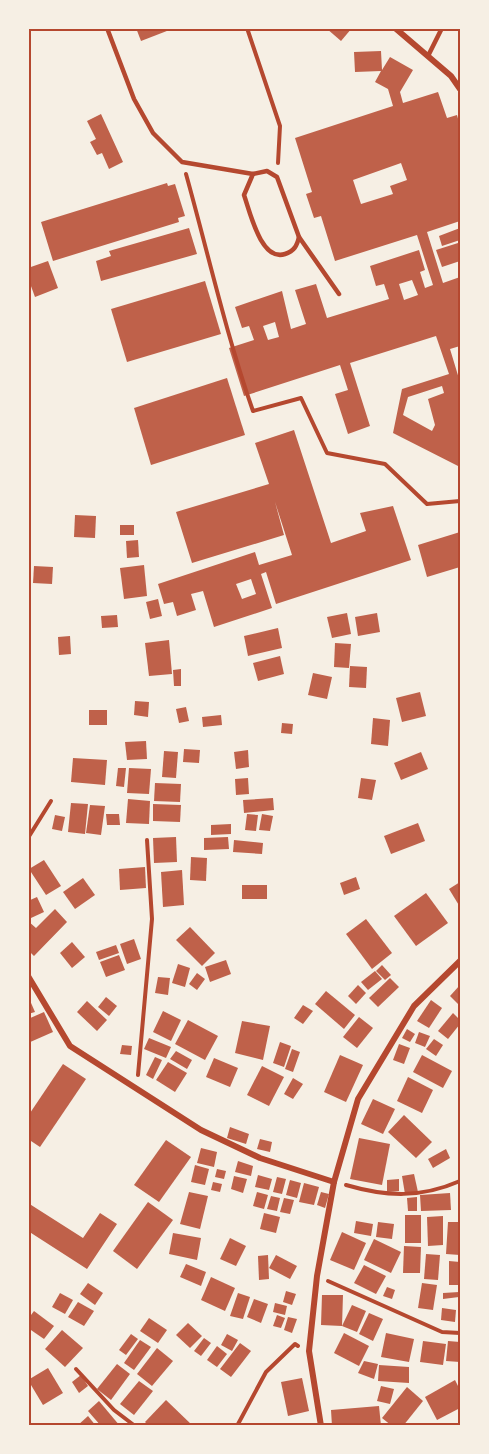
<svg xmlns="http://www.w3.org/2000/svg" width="489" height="1454" viewBox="0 0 489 1454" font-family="Signika,sans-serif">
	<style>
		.building { fill: #bf614a; fill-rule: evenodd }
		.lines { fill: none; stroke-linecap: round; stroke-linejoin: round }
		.path { stroke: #b5482f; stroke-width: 4 }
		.service { stroke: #b5482f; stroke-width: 4.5 }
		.minor { stroke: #b5482f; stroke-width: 6 }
		.neatline { fill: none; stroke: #b5482f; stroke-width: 2 }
	</style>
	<rect width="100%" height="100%" fill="#f6efe4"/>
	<!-- building -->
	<g class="building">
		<polygon points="136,28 172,28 172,29 141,41"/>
		<polygon points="326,28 352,28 341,41"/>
		<path d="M381,51L382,70L390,57L413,70L400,92L403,103L438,92L447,118L457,115L460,126V221L427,232L443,283L460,277V346L450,349L460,382V467L393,433L402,389L449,374L436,336L350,363L370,426L348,434L335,394L348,390L340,365L244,396L229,348L254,340L249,326L242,328L235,307L282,291L291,329L306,324L295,290L316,284L327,318L389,299L384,284L376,286L370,266L419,250L425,270L420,272L425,288L433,285L417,235L335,261L321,216L314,218L306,194L312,192L295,138L393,106L388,89L375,82L381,71L355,72L354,52ZM401,163L407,180L390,186L393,194L361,204L353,180ZM412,280L418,295L404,300L399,284ZM275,322L279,337L268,340L263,326ZM442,386L444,393L428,399L435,425L432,431L403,415L408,397Z"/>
		<polygon points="101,114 123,162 109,169 102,153 97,155 90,142 96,139 87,121"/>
		<polygon points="167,183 168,186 175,184 185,216 178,218 179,222 53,261 41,222"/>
		<polygon points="189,228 197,254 101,281 96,261 111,256 109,251"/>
		<polygon points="460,228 460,240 442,246 439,236"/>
		<polygon points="458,243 460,261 442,267 436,250"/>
		<polygon points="48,261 58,288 35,297 28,278 28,268"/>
		<polygon points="205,281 221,334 127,362 111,309"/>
		<polygon points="227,378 245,435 151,465 134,408"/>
		<path d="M294,430L331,543L366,531L360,513L393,506L411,560L276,604L266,572L261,574L272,608L214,627L203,591L191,594L196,610L177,616L173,602L164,604L158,584L255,552L259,565L292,555L275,502L284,535L192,563L176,512L269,484L255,443ZM251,579L256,594L242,599L236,584Z"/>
		<polygon points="75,515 96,516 95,538 74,537"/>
		<rect x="120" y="525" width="14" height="10"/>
		<polygon points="460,532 460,567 427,577 418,545"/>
		<polygon points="138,540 139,557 127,558 126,541"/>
		<polygon points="144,565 147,596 124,599 120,568"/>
		<polygon points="34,566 53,567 52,584 33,583"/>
		<polygon points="158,599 162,616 150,619 146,602"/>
		<polygon points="347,613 351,634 332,638 327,617"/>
		<polygon points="377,613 380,632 358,636 355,617"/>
		<polygon points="117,615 118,627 102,628 101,616"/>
		<polygon points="278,628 282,648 248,656 244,636"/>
		<polygon points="70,636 71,654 59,655 58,637"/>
		<polygon points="169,640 172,674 149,676 145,643"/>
		<polygon points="335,643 351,644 349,668 334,667"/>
		<polygon points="280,656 284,674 258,681 253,663"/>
		<polygon points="350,666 367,667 366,688 349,687"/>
		<polygon points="181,669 181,686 174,686 173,670"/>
		<polygon points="313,673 332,677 327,699 308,695"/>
		<polygon points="420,692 426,716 402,722 396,698"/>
		<polygon points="135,701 149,702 148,717 134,715"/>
		<polygon points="186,707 189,721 179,723 176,709"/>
		<rect x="89" y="710" width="18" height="15"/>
		<polygon points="221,715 222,725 203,727 202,717"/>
		<polygon points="373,718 390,720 388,746 371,744"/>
		<polygon points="282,723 293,724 292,734 281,733"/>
		<polygon points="146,741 147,759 127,760 125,742"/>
		<polygon points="184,749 200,750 199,763 183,762"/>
		<polygon points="248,750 249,767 236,769 234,752"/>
		<polygon points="164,751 178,752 176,778 162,777"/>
		<polygon points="421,752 428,769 401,780 394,763"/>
		<polygon points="73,758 107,760 105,785 71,782"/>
		<polygon points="118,768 126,768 124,787 116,786"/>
		<polygon points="129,768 151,769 149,794 127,793"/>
		<polygon points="248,778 249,794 236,795 235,779"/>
		<polygon points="361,778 376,780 372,800 358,798"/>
		<polygon points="155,783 181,784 180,802 154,801"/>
		<polygon points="273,798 274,810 244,813 243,800"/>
		<polygon points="128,799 150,801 149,824 126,823"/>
		<polygon points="71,803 88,804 85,834 68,832"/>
		<polygon points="153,804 181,805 180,822 153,821"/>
		<polygon points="90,805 105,806 101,835 86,833"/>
		<polygon points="106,814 119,814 120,825 107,825"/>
		<polygon points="247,814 258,815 256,831 245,830"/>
		<polygon points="262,814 273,816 270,831 259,830"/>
		<polygon points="55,815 65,817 62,831 52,829"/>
		<polygon points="418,823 425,841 391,854 384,836"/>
		<polygon points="231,824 231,834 211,835 211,825"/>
		<polygon points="176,837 177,862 154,863 153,838"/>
		<polygon points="228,837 229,849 204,850 204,838"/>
		<polygon points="234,840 263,843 262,854 233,852"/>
		<polygon points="191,857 207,858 206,881 190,880"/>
		<polygon points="44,860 61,886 46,895 29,869"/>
		<polygon points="145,867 146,888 120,890 119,869"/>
		<polygon points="182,870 184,905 163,907 161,872"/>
		<polygon points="356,877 360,889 344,895 340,883"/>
		<polygon points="83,878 95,895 75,909 63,892"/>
		<polygon points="460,882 460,907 449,889"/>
		<rect x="242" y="885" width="25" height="14"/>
		<polygon points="426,893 448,923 416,946 394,916"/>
		<polygon points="37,897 44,912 31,918 28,901"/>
		<polygon points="55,909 67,922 34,956 28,950 28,921 36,928"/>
		<polygon points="366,919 392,953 372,969 346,934"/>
		<polygon points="190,927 215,953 202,966 176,940"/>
		<polygon points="134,939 141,959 127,964 120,944"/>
		<polygon points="72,942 85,957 72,968 60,953"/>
		<polygon points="116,945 119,953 99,960 96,952"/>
		<polygon points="119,955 125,970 106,977 100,962"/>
		<polygon points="226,960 231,974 210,982 205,967"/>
		<polygon points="178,964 190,968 185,987 172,983"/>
		<polygon points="382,965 391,975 385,980 376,971"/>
		<polygon points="375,971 382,979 368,990 361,982"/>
		<polygon points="197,973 205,979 197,990 189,984"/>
		<polygon points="158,977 170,978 168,995 155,993"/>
		<polygon points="390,978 399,987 378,1007 369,998"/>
		<polygon points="358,985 366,993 356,1004 348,996"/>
		<polygon points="460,985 460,1006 450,996"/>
		<polygon points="326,991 355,1015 344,1029 315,1004"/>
		<polygon points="28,996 35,1012 28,1014"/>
		<polygon points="106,997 117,1006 109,1016 98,1007"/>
		<polygon points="431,1000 442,1008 429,1028 417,1021"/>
		<polygon points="87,1001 107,1020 97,1031 77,1012"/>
		<polygon points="303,1005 313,1011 303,1024 294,1018"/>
		<polygon points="163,1011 181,1020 171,1041 153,1032"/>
		<polygon points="44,1012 53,1032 28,1043 28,1019"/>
		<polygon points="453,1013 460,1020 460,1024 448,1039 438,1031"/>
		<polygon points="359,1017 373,1028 357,1048 343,1037"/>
		<polygon points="188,1020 218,1036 205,1060 175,1044"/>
		<polygon points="242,1021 270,1026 263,1060 235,1053"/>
		<polygon points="407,1029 415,1034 410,1042 402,1038"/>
		<polygon points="419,1032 430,1036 425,1047 415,1043"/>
		<polygon points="149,1038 171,1047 166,1058 144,1049"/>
		<polygon points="434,1039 443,1045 436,1056 426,1049"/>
		<polygon points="280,1042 291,1046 284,1067 273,1063"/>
		<polygon points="399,1044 410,1048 404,1064 393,1060"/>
		<polygon points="122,1045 132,1046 131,1055 120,1054"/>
		<polygon points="292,1049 300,1052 293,1072 285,1069"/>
		<polygon points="176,1051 192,1060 187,1069 170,1059"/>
		<polygon points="340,1055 363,1065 346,1102 324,1092"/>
		<polygon points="422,1055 452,1071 443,1088 413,1072"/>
		<polygon points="155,1057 162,1060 153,1079 146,1075"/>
		<polygon points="214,1058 238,1068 230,1087 206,1077"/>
		<polygon points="168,1062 187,1073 175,1092 156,1080"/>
		<polygon points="63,1064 86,1079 40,1147 28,1139 28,1116"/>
		<polygon points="262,1066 284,1077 269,1106 247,1095"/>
		<polygon points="408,1077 433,1090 422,1113 397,1101"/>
		<polygon points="293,1078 303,1084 293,1099 284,1094"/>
		<polygon points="373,1099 395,1109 383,1134 361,1124"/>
		<polygon points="404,1115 432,1142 416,1158 388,1132"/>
		<polygon points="230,1127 249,1134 246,1144 227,1138"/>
		<polygon points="359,1138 390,1144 382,1185 350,1179"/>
		<polygon points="260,1139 272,1142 270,1152 257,1149"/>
		<polygon points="166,1140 191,1157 159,1202 134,1185"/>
		<polygon points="201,1148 217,1152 214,1167 197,1163"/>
		<polygon points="446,1149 450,1158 433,1168 428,1159"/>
		<polygon points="238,1161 253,1166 251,1176 235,1172"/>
		<polygon points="195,1165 209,1169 205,1185 191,1182"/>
		<polygon points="217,1169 226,1171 224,1179 215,1177"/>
		<polygon points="414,1174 418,1192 405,1194 402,1176"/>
		<polygon points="258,1175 272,1179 269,1190 255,1187"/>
		<polygon points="234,1176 247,1179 243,1193 231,1189"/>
		<polygon points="277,1177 286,1179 282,1194 273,1192"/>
		<polygon points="399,1179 399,1191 387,1192 387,1180"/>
		<polygon points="290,1180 301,1183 297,1198 286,1195"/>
		<polygon points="213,1182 222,1184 220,1192 211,1190"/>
		<polygon points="304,1183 319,1187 314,1205 299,1202"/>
		<polygon points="189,1192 208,1196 200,1229 180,1224"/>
		<polygon points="257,1192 268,1195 264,1209 253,1206"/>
		<polygon points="321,1192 329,1194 325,1208 317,1205"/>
		<polygon points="450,1193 451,1210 421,1211 420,1195"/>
		<polygon points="271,1196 280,1198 277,1211 267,1209"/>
		<polygon points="417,1197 417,1211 408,1211 407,1198"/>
		<polygon points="284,1198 294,1200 290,1214 280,1212"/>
		<polygon points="148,1202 173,1220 137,1269 113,1251"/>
		<polygon points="28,1203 83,1238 100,1213 117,1224 87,1269 28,1231"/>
		<polygon points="264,1213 280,1217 276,1233 260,1229"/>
		<rect x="405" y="1215" width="16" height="28"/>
		<polygon points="443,1216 443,1245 428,1246 427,1217"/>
		<polygon points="356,1221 373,1224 371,1236 354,1233"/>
		<polygon points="378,1222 394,1224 392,1239 376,1237"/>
		<polygon points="448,1222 460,1222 460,1255 446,1254"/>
		<polygon points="342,1232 366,1243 354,1270 330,1260"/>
		<polygon points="173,1233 201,1238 197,1260 169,1254"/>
		<polygon points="230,1238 246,1246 236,1266 220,1259"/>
		<polygon points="374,1239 401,1252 391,1273 364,1260"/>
		<polygon points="404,1246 421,1247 420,1273 403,1273"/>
		<polygon points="426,1254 440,1255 438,1280 424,1279"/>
		<polygon points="268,1255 269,1279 259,1280 258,1256"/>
		<polygon points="276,1255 297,1266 290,1279 269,1268"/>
		<polygon points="449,1261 460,1262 460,1285 449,1285"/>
		<polygon points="186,1264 206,1272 201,1286 180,1277"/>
		<polygon points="364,1265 386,1276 376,1294 354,1283"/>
		<polygon points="211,1277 235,1288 225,1311 201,1300"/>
		<polygon points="88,1283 103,1293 95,1305 80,1294"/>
		<polygon points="422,1283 437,1285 433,1310 418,1308"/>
		<polygon points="387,1287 395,1290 392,1299 383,1296"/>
		<polygon points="286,1291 296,1294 292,1305 283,1302"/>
		<polygon points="459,1292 459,1297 443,1299 443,1293"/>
		<polygon points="60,1293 73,1300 65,1314 52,1307"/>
		<polygon points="238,1293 250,1297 243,1319 230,1316"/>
		<polygon points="322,1295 343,1295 342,1326 321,1325"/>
		<polygon points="254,1299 268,1304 261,1323 247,1317"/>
		<polygon points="78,1302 94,1311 84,1326 68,1317"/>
		<polygon points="275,1303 287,1306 285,1315 273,1312"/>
		<polygon points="352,1305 366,1311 357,1332 342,1326"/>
		<polygon points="442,1308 456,1310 455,1322 441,1320"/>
		<polygon points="34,1311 54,1326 44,1339 28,1328 28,1319"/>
		<polygon points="369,1313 383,1319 373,1341 359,1334"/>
		<polygon points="277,1315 285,1318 281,1328 273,1326"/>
		<polygon points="288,1317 297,1319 292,1333 284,1330"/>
		<polygon points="149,1318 167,1330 158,1343 140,1331"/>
		<polygon points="188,1323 202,1336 190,1348 176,1335"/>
		<polygon points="62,1330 83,1348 65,1367 45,1349"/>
		<polygon points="344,1333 369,1346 359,1366 334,1353"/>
		<polygon points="386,1333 414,1339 409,1362 381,1357"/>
		<polygon points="131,1334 138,1339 126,1355 119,1350"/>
		<polygon points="227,1334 238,1340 232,1351 221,1345"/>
		<polygon points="204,1338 211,1343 201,1356 194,1351"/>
		<polygon points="140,1340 151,1347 134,1370 124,1363"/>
		<polygon points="423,1341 446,1344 443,1365 420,1362"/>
		<polygon points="448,1341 460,1342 460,1362 446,1361"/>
		<polygon points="240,1343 251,1351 231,1377 220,1369"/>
		<polygon points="217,1346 227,1354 217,1367 207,1360"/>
		<polygon points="157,1348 173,1361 152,1386 137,1374"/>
		<polygon points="364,1361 378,1364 374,1379 358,1373"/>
		<polygon points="117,1364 130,1374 111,1400 97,1389"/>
		<polygon points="379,1365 409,1367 409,1383 378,1381"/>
		<polygon points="48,1368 63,1393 43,1405 28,1380"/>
		<polygon points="81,1375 88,1386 79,1393 72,1382"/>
		<polygon points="302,1378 309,1411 288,1416 281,1382"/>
		<polygon points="455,1380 460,1390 460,1408 437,1420 425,1397"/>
		<polygon points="139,1381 153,1391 134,1415 120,1404"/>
		<polygon points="381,1386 394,1389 390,1404 377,1401"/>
		<polygon points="407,1387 423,1401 403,1426 392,1426 382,1418"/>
		<polygon points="166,1400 193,1426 149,1426 145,1422"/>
		<polygon points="99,1401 120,1426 101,1426 88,1411"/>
		<polygon points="379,1406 381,1426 332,1426 331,1410"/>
		<polygon points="88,1416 96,1426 77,1426"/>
	</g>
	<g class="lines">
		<!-- path -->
		<g class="path">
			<polyline points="247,28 280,126 278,163"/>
			<path d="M186,174C208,253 226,334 253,411L301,398L327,453L385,464L427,504L460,501"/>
			<polyline points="28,838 51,801"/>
			<polyline points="138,1075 152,919 147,840"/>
			<path d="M346,1185C387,1197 421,1198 460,1181"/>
			<polyline points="328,1281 442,1332 460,1333"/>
			<polyline points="76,1369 114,1410 135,1426"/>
			<polyline points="237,1426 266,1372 295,1344 298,1346"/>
		</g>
		<!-- service -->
		<g class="service">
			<polyline points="107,28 134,99 153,133 182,162 253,174"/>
			<polyline points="428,56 442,28"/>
			<path d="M267,171L277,177L299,237C297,246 294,251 285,254C261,262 250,212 244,195L253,174Z"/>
			<polyline points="299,237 339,294"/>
		</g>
		<!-- minor -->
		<g class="minor">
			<polyline points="395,28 451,76 460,89"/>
			<polyline points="28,976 70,1046 201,1130 260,1158 334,1182"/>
			<polyline points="321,1426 309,1351 317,1276 334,1182 358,1099 414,1006 460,961"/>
		</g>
	</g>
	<!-- border -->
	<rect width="489" height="1454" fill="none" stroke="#f6efe4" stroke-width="60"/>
	<rect x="30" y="30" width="429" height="1394" class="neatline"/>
</svg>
